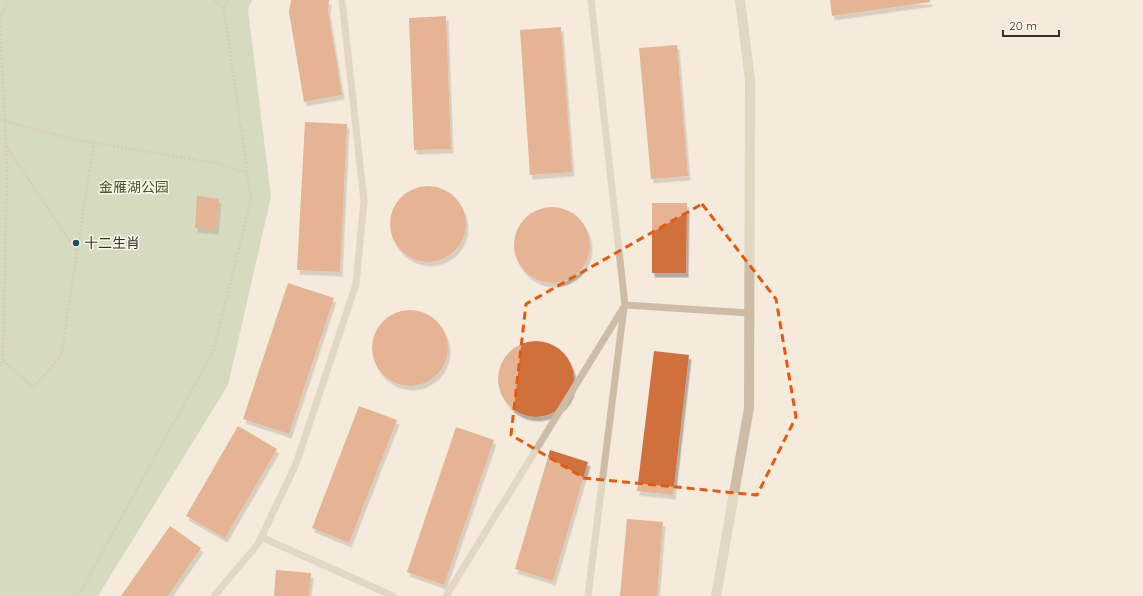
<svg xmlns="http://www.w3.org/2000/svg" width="1143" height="596" viewBox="0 0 1143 596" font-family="Quicksand,'Noto Sans SC',sans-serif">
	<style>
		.green { fill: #b2c59a }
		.building { fill: #d0713e; filter: url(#shadow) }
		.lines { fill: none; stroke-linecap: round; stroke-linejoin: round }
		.path { stroke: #b9a690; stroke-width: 2.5; stroke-dasharray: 2 2; stroke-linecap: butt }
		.service { stroke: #cdbca6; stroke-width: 7 }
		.tertiary { stroke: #cdbca6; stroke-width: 10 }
		.marked { fill: none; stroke: #e8590c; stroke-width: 3; stroke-dasharray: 8 5; stroke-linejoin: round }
		.poi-dot { fill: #1a525e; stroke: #fbf5e9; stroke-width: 1.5 }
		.labels { text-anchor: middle; stroke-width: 3; stroke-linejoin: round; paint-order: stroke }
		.park-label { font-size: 14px; fill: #435929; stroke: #fbf5e9 }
		.poi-label { font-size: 14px; fill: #392f28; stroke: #fbf5e9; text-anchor: start }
	</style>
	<defs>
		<filter id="shadow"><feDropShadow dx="2.5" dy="4.5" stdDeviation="0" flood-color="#0004"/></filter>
	</defs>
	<rect width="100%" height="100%" fill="#f4ebdc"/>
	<!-- green -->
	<polygon class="green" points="0,0 252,0 248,10 271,197 228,385 98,596 0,596"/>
	<!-- building -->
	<g class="building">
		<polygon points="291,0 329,0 328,11 342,95 304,102 289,12"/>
		<polygon points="830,0 930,0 930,2 832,16"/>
		<polygon points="446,16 451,149 414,150 409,18"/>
		<polygon points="561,27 572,172 530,175 520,30"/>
		<polygon points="677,45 688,176 651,179 639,48"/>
		<polygon points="305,122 347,124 340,272 297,270"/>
		<circle cx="428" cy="224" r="38"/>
		<polygon points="197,196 219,199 216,230 195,228"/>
		<polygon points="652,203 687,203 686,273 652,273"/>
		<circle cx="552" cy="245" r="38"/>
		<polygon points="288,283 334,298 289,434 243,419"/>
		<circle cx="410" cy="348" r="38"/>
		<circle cx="536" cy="379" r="38"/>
		<polygon points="654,351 689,355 673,495 637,491"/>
		<polygon points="359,406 397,420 349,543 312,528"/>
		<polygon points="238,426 277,449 225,538 186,516"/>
		<polygon points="456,427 494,440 444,585 407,572"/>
		<polygon points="550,450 588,462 553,581 515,569"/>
		<polygon points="627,519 663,522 657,596 620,596"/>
		<polygon points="170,526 201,548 168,596 121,596"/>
		<polygon points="276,570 311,573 309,596 274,596"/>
	</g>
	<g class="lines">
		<!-- path -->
		<g class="path">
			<polyline points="215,0 224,9"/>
			<polyline points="0,17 9,0"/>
			<polyline points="0,18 7,171 3,361 0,366"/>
			<polyline points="0,120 74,139 215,163 247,173"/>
			<polyline points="6,146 77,252"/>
			<polyline points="3,361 34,387 61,356 94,142"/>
			<polyline points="78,596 214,350 251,199 224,9 228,0"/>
		</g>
		<!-- service -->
		<g class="service">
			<polyline points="591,0 625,305 749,313"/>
			<polyline points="261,537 393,596"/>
			<polyline points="214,596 258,544 296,464 356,284 364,201 342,0"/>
			<polyline points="446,596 625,305"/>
			<polyline points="588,596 624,307"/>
		</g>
		<!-- tertiary -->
		<polyline class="tertiary" points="716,596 749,408 750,80 740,0"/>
	</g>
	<!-- marked area -->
	<path d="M0 0H1143V596H0ZM702,204L776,299L796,417L757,495L584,478L511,435L526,304Z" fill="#f4ebdc" fill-opacity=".55" fill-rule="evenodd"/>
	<path class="marked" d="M702,204L776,299L796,417L757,495L584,478L511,435L526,304Z"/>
	<!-- markers -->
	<circle class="poi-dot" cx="76" cy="243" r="4"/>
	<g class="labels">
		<!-- park labels -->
		<g class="park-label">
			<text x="134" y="192">金雁湖公园</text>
		</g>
		<!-- poi labels -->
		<g class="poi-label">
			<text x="84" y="248">十二生肖</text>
		</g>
	</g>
	<!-- scale -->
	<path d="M1003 30v6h56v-6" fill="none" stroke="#392f28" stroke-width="2"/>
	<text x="1009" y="30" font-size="12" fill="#392f28" stroke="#fbf5e9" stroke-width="3" paint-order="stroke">20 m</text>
</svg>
